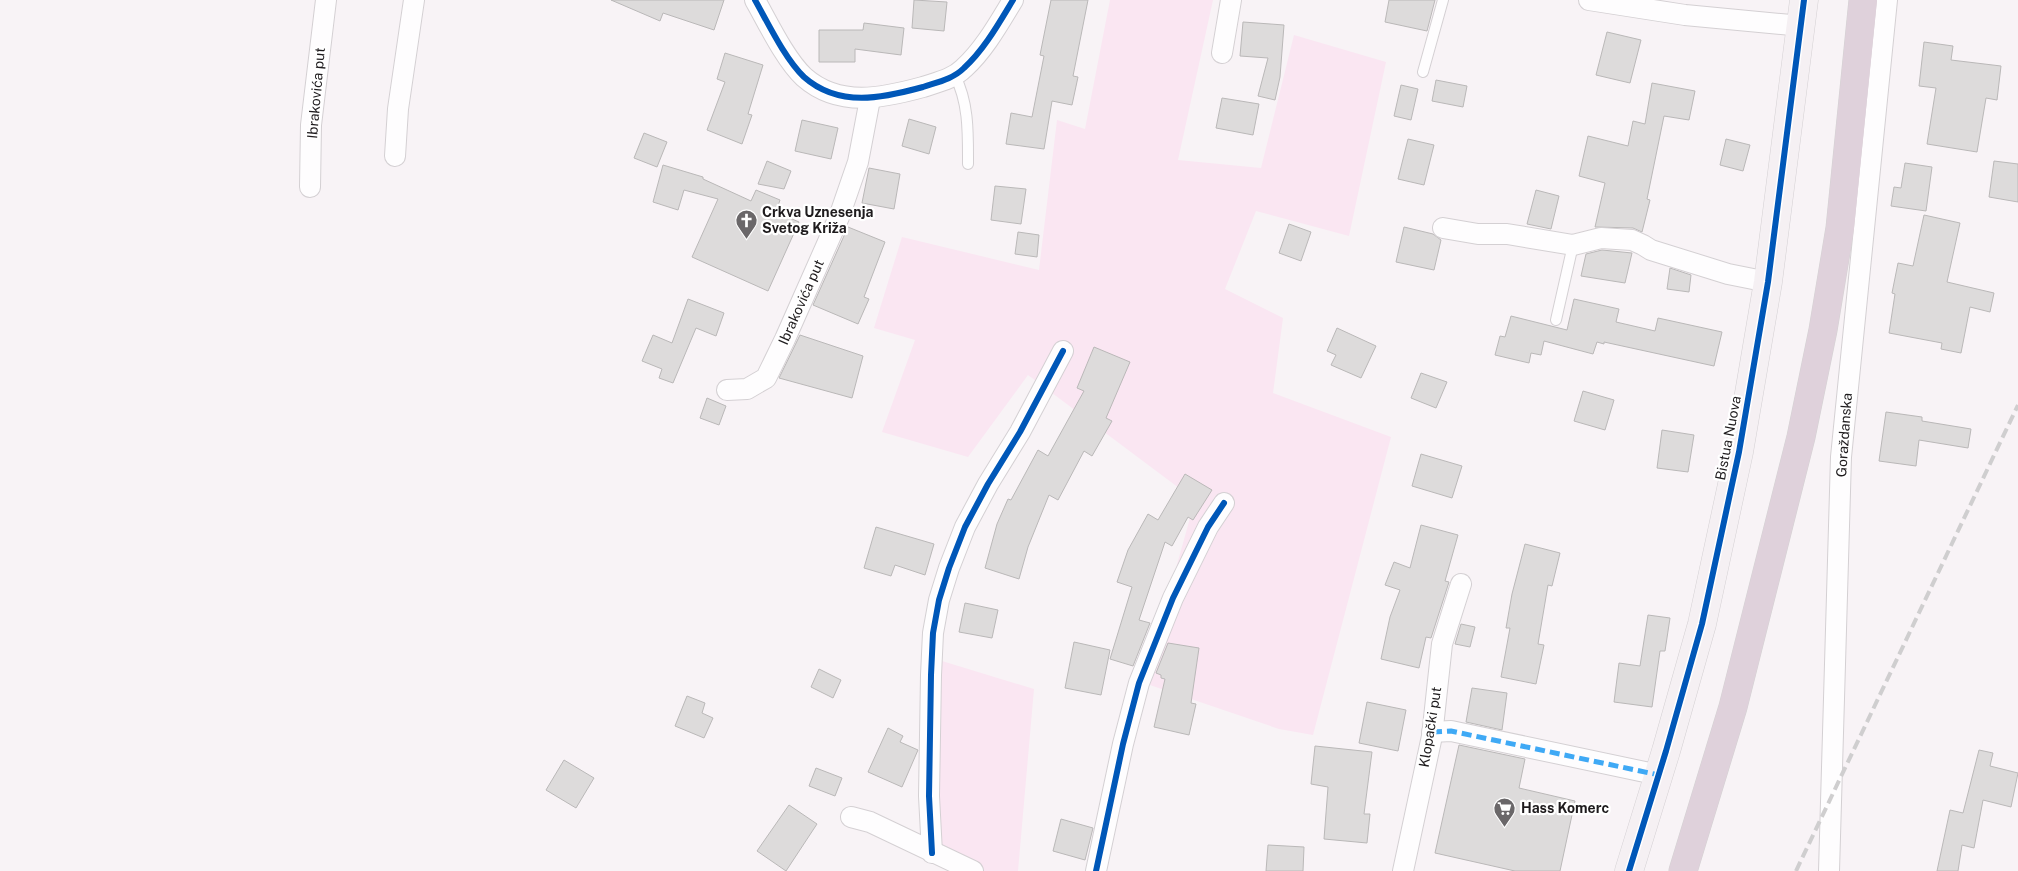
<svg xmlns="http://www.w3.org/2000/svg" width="2018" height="871" viewBox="0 0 2018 871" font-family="'Public Sans',sans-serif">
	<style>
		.green { fill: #fae6f2 }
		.building { fill: #dddbdb; stroke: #bab8b8 }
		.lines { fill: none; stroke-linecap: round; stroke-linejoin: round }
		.lane-casing { stroke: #d4d0d3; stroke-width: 12 }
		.street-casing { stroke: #d4d0d3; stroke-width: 22 }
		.secondary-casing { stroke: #d4d0d3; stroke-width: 29 }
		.highway-casing { stroke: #d4d2d3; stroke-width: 29 }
		.lane { stroke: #fefdfe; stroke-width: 10 }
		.street { stroke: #fefdfe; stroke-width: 20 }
		.secondary { stroke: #f5f0f3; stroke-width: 28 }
		.highway { stroke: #dfd1db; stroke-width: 28 }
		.rail { stroke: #cfcecf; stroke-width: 4; stroke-dasharray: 10 5; stroke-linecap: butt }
		.quiet { stroke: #3fa9f5; stroke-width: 5; stroke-dasharray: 10 5; stroke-linecap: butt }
		.cycleway-casing { stroke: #fff; stroke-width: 9 }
		.cycleway { stroke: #0057b8; stroke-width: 6 }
		.labels { text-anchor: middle; stroke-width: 4.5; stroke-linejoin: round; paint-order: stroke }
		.street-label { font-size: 14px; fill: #1e1b1d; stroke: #fff }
		.poi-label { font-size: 14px; font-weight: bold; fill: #1e1b1d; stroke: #fff; text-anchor: start }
	</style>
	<rect width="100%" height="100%" fill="#f8f3f6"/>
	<!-- green -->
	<g class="green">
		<polygon points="1110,0 1213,0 1178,160 1261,168 1294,35 1386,62 1349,236 1256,211 1225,289 1283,318 1273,393 1391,437 1313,735 1279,729 1144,683 1195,500 1028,375 968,457 882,432 915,340 874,328 902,237 1039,270 1057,120 1085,129"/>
		<polygon points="942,661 1034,689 1018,871 981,871 956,862 938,840 932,800"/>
	</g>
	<!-- building -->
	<g class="building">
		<polygon points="611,0 724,0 714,30 663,13 660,21"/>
		<polygon points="914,0 947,2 944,31 912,28"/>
		<polygon points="1051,0 1088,0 1073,76 1078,77 1072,105 1052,101 1044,149 1006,144 1011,113 1032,117 1044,56 1040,55"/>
		<polygon points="1389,0 1435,0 1427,31 1385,22"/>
		<polygon points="1243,22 1284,25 1280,77 1275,100 1258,96 1268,58 1240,56"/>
		<polygon points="864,23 904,28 901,55 855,49 855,62 819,62 819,30 863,30"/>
		<polygon points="1607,32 1641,40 1630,83 1596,75"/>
		<polygon points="1924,42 1953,46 1951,60 2001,66 1997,100 1986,98 1977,152 1927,144 1936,88 1919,86"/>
		<polygon points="725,53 763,65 748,114 752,115 742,144 707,130 725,82 717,79"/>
		<polygon points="1436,80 1467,86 1463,107 1432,101"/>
		<polygon points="1652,83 1695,91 1689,120 1664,116 1647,199 1650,200 1642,232 1633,228 1595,227 1605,183 1579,176 1588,136 1628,146 1633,121 1645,124"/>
		<polygon points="1401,85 1418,89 1411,120 1394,116"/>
		<polygon points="1222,98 1259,104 1253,135 1216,128"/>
		<polygon points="909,119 936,127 929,154 902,146"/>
		<polygon points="802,120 838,128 831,159 795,151"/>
		<polygon points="644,133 667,142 657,167 634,158"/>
		<polygon points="1408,139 1434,145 1424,185 1398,179"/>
		<polygon points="1726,139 1750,145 1743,171 1720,165"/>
		<polygon points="767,161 791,171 784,189 758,184"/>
		<polygon points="1994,161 2018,164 2018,202 1989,197"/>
		<polygon points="1905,163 1932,167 1926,211 1891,206 1894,187 1901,188"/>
		<polygon points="663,165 703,177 703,179 751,201 756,190 780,200 776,212 799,222 768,291 692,257 718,199 684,190 678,210 653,202"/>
		<polygon points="869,168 900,174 894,209 862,203"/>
		<polygon points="995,186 1026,189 1021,224 991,220"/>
		<polygon points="1536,190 1559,196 1551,229 1527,224"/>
		<polygon points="1924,215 1960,223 1947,282 1994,293 1990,312 1970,307 1961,353 1941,349 1942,343 1889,333 1895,294 1892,293 1898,263 1913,266"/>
		<polygon points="1289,224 1311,232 1301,261 1279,253"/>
		<polygon points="848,227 885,242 864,297 869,299 858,324 813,305"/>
		<polygon points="1404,227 1433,234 1441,240 1434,270 1396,262"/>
		<polygon points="1018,232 1039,235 1037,257 1015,254"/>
		<polygon points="1602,250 1632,253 1625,283 1581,276 1586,254"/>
		<polygon points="1670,268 1691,275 1689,292 1667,289"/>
		<polygon points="688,299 724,313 716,336 696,328 673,383 659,378 662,369 642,361 653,335 672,343"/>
		<polygon points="1574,299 1619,309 1616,322 1655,331 1658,318 1722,332 1714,366 1604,342 1604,344 1597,342 1593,354 1544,341 1541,355 1531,353 1529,363 1495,355 1500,336 1505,337 1511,316 1567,330"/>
		<polygon points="1337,328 1376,346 1361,378 1331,365 1336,355 1327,351"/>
		<polygon points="800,335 863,356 852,398 779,378"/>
		<polygon points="1094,347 1130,362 1106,418 1112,421 1092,456 1084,451 1058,500 1049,495 1028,547 1019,579 985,568 997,524 1008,499 1011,500 1038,450 1048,456 1084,391 1077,388"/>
		<polygon points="1421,373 1447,382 1436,408 1411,398"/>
		<polygon points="1583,391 1614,400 1605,430 1574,421"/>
		<polygon points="707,398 726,406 719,425 700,418"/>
		<polygon points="1886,412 1922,417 1922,421 1971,429 1968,448 1919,440 1916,466 1879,461"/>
		<polygon points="1662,430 1694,435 1688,472 1657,468"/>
		<polygon points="1421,454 1462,466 1452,498 1412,486"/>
		<polygon points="1185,474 1212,490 1193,520 1188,517 1172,546 1165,542 1139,620 1150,623 1133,666 1110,659 1132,587 1117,582 1128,550 1148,514 1158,520"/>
		<polygon points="1421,525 1458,535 1445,581 1449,582 1431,638 1426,637 1419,668 1381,659 1390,617 1400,590 1385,585 1394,562 1410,568"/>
		<polygon points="876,527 934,544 925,575 895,565 891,576 864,568"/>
		<polygon points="1525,544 1560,553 1552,586 1548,585 1538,644 1544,645 1536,684 1501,677 1510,628 1506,628 1512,594"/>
		<polygon points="965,603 998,610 992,638 959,632"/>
		<polygon points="1648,615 1670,618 1665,651 1660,651 1652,707 1614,702 1619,663 1640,666"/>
		<polygon points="1461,624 1475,627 1470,647 1455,644"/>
		<polygon points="1074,642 1110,650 1101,695 1065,688"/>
		<polygon points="1168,643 1199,648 1191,703 1196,704 1189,735 1154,727 1165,679 1161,678 1161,675 1156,673"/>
		<polygon points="819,669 841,680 833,698 811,687"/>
		<polygon points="1472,688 1507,693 1502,730 1466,722"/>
		<polygon points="687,696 705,703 702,713 713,718 704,738 675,726"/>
		<polygon points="1367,702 1406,710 1398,751 1359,743"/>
		<polygon points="888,728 903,736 900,742 918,750 902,787 868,772"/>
		<polygon points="1459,745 1525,759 1519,788 1575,801 1560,871 1515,871 1435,853"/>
		<polygon points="1315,746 1372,752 1364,814 1370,814 1367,843 1324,839 1328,787 1311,784"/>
		<polygon points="1979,750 1993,753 1990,766 2018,773 2011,807 1983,800 1974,848 1962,845 1958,871 1937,871 1950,810 1963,813"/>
		<polygon points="564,760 594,778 576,808 546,790"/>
		<polygon points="816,768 842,778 835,796 809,786"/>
		<polygon points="789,805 817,824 786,871 757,851"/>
		<polygon points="1061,819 1093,828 1085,860 1053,851"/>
		<polygon points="1268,845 1304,847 1303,871 1266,871"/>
	</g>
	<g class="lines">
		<defs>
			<g id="lane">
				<polyline points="1423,72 1443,0"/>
				<path d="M955,76C969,103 968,134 968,164"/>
				<polyline points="1556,320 1573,245"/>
			</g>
			<g id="street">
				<path d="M755,0C768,23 785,59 804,77C839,108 883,98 923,87C938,82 953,79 964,68C984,50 999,23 1013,0"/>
				<polyline points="1589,0 1685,15 1802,26"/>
				<polyline points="1222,53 1231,0"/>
				<polyline points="395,156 398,109 414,0"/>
				<polyline points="310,187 311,125 326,0"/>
				<polyline points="1443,228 1478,234 1507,234 1573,245 1601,238 1632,240 1643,245 1651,250 1728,274 1768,282"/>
				<polyline points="727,390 747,389 766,378 785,339 839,217 858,162 870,99"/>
				<polyline points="1432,732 1451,731 1659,775"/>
				<polyline points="851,817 870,822 973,871"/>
				<polyline points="932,853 929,796 931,675 933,633 939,600 949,568 965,527 988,484 1020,432 1063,351"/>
				<polyline points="1096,871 1123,744 1139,683 1173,598 1208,527 1224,503"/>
				<polyline points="1403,871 1432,736 1442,644 1461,584"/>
				<polyline points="1829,871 1841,457 1887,0"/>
			</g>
			<polyline id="secondary" points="1629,871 1666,751 1702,624 1739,452 1768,282 1804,0"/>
			<polyline id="highway" points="1683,871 1733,707 1801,437 1823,330 1840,228 1863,0"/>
		</defs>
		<!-- lane casing -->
		<use href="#lane" class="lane-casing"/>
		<!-- street casing -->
		<use href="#street" class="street-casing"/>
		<!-- secondary casing -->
		<use href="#secondary" class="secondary-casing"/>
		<!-- highway casing -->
		<use href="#highway" class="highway-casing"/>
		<!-- lane -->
		<use href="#lane" class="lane"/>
		<!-- street -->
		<use href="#street" class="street"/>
		<!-- secondary -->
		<use href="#secondary" class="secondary"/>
		<!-- highway -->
		<use href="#highway" class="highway"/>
		<!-- rail -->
		<polyline class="rail" points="1796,871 2018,405"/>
		<!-- quiet -->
		<polyline class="quiet" points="1432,732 1451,731 1659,775"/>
		<defs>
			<g id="cycleway">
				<path d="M755,0C768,23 785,59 804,77C839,108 883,98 923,87C938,82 953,79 964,68C984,50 999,23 1013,0"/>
				<polyline points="932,853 929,796 931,675 933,633 939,600 949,568 965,527 988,484 1020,432 1063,351"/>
				<polyline points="1096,871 1123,744 1139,683 1173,598 1208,527 1224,503"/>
				<polyline points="1629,871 1666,751 1702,624 1739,452 1768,282 1804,0"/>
			</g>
		</defs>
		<!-- cycleway casing -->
		<use href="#cycleway" class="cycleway-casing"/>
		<!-- cycleway -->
		<use href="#cycleway" class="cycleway"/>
	</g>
	<!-- icons -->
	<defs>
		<symbol id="church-pin" viewBox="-11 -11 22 30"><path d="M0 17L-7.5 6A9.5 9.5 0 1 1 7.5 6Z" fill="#6a6769" stroke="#fff"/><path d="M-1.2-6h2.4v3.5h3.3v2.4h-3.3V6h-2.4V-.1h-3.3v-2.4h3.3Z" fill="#fff"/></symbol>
		<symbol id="supermarket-pin" viewBox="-11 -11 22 30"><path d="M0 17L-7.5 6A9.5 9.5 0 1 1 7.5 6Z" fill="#6a6769" stroke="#fff"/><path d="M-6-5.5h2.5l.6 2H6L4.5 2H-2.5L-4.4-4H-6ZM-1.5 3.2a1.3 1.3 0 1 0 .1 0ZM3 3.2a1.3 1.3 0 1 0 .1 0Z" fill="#fff"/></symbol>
	</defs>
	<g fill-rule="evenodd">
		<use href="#church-pin" x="734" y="208" width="25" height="34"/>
		<use href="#supermarket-pin" x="1492" y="796" width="25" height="34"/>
	</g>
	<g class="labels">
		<!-- street labels -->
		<g class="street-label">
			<text transform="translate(316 93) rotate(-85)" y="5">Ibrakovića put</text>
			<text transform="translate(801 302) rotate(-66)" y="5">Ibrakovića put</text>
			<text transform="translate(1844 435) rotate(-86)" y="5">Goraždanska</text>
			<text transform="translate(1728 438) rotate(-79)" y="5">Bistua Nuova</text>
			<text transform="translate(1430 727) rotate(-81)" y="5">Klopački put</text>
		</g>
		<!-- poi labels -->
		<g class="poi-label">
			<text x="762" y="217">Crkva Uznesenja<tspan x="762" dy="16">Svetog Križa</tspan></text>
			<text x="1521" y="813">Hass Komerc</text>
		</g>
	</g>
</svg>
